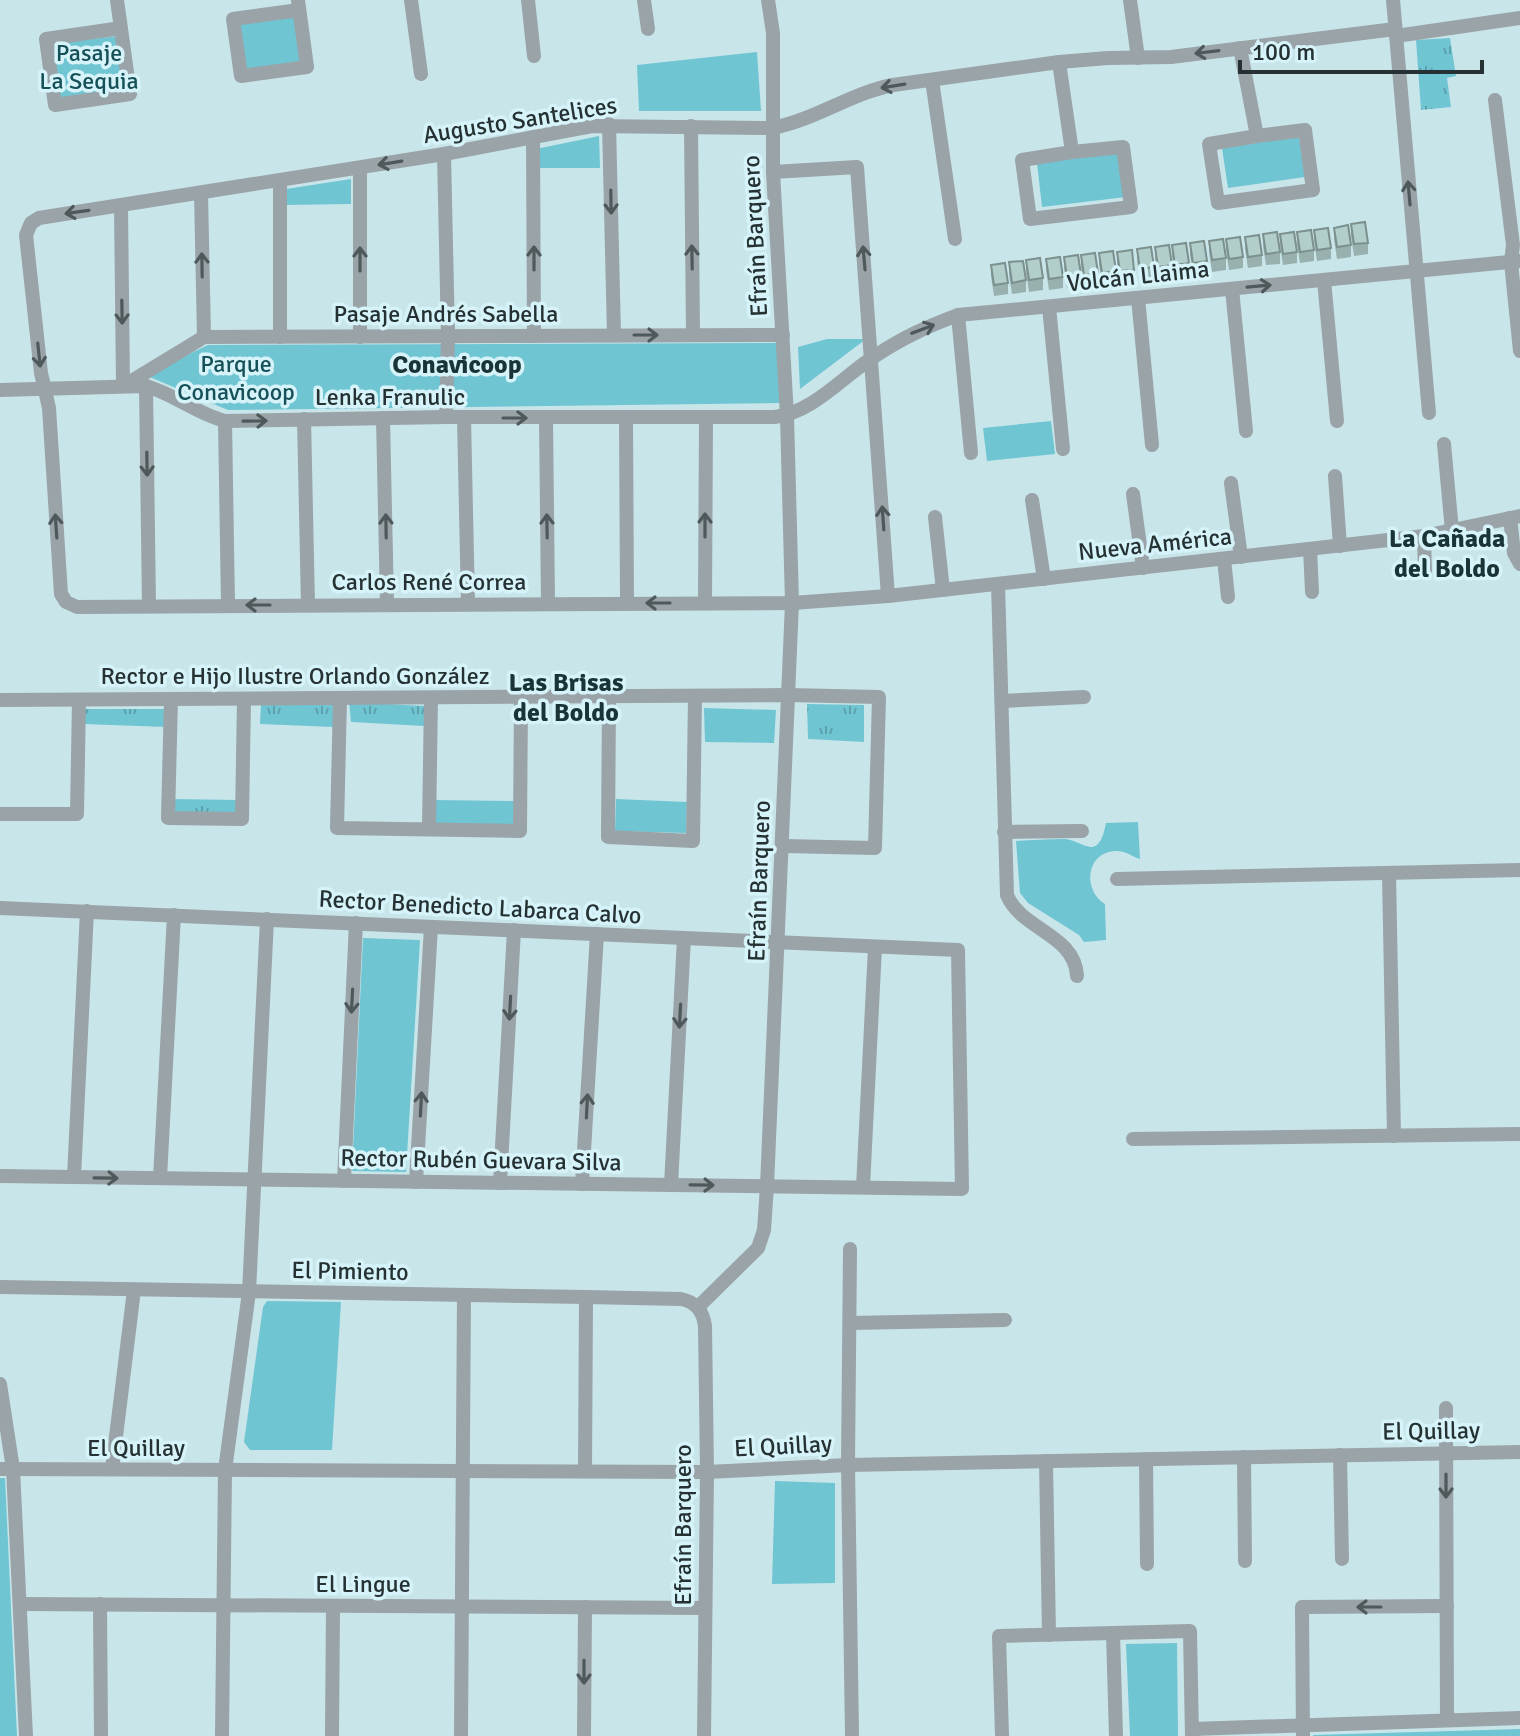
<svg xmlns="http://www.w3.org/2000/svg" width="1520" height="1736" viewBox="0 0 1520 1736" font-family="Signika,sans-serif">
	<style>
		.grass { fill: url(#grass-tufts) }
		.green { fill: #70c5d3 }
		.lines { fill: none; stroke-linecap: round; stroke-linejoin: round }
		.minor { stroke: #99a3a8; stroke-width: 14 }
		.wall { fill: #98b1af }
		.building { fill: #b1cecb; stroke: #7c908e; stroke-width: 2 }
		.oneway { stroke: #4e595b }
		.labels { text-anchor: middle; stroke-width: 7; stroke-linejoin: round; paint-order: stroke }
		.park-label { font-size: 24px; fill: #165058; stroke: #d5f3f8 }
		.street-label { font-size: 24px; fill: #253132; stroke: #d5f3f8 }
		.neighbourhood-label { font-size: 26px; font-weight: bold; fill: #1a3337; stroke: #d5f3f8 }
	</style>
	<defs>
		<pattern id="grass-tufts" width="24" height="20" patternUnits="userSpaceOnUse" patternTransform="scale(2)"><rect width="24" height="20" fill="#70c5d3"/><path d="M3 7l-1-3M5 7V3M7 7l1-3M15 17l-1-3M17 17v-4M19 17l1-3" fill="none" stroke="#5ca1ac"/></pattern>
	</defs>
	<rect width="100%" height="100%" fill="#c8e5ea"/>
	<!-- grass -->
	<g class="grass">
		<polygon points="1450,38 1456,76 1447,78 1451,107 1421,110 1416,40"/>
		<polygon points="349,702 424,706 425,726 351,722"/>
		<polygon points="261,704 333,704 333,727 260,724"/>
		<polygon points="807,704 864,705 864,742 808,739"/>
		<polygon points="83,709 166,709 167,727 83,724"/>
		<polygon points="172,799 238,800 238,816 171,815"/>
	</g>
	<!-- green -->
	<g class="green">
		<polygon points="295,15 302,62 246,70 240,23"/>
		<polygon points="117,36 125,90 60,98 53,44"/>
		<polygon points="757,52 761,111 639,111 637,65"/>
		<polygon points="599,136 600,168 536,168 536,149"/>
		<polygon points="1299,137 1305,177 1228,188 1222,148"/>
		<polygon points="1120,153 1126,197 1042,207 1037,163"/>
		<polygon points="351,179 351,204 286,205 286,189"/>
		<polygon points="827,339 866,339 800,389 798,347"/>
		<polygon points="778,343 780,403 228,410 145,375 208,345"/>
		<polygon points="1051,421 1055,454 987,461 983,428"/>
		<polygon points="704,708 776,710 774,743 705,742"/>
		<polygon points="616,799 687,802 686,833 615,831"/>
		<polygon points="433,800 517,801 517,828 432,827"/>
		<path d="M1138,822L1140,859C1131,856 1125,850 1115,851C1085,853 1083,891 1105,904L1106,940L1084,942L1079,935L1028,903L1020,893L1016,841C1032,840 1047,839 1063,839C1083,839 1098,865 1106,823Z"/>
		<polygon points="363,938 420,940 406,1172 352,1171"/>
		<polygon points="267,1301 341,1302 332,1450 250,1450 244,1442 263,1307"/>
		<polygon points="0,1478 5,1478 17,1736 0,1736"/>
		<polygon points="775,1481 835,1483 835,1583 772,1584"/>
		<polygon points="1177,1643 1178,1736 1130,1736 1126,1644"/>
		<polygon points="1520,1729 1520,1736 1313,1736 1313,1735"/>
	</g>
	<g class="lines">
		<!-- minor -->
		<g class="minor">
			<polyline points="117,0 130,94 55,105 46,39 121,28"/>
			<polyline points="298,0 307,67 241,76 233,19 299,10"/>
			<polyline points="411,0 421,74"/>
			<polyline points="528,0 534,56"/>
			<polyline points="644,0 648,29"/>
			<polyline points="1130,0 1138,58"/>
			<polyline points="1393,0 1429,413"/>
			<path d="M1395,29L1171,57L1108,58L1059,62L893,85C851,93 815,120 772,128L592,126L444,154L39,218L31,223L26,235L41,373L49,408L61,594L66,602L77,607L792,603L888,596L1424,536L1520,516"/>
			<polyline points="1396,36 1520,18"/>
			<polyline points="1240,48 1257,136 1209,144 1218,203 1313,190 1305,130 1257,136"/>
			<polyline points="1059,62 1072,152 1022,160 1030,219 1131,207 1123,147 1072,152"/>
			<polyline points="932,80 955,239"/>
			<polyline points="1495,100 1513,245 1511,262 1520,351"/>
			<polyline points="609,124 614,335"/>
			<polyline points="691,126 693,335"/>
			<polyline points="533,137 534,336"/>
			<polyline points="444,154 448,336 446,417"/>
			<polyline points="773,172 857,167 888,596"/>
			<polyline points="201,193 204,337"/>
			<polyline points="121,206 123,386"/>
			<polyline points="1324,280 1337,421"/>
			<polyline points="1232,289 1246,431"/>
			<polyline points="1138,298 1152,445"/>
			<polyline points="1049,307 1063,449"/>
			<polyline points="958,315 971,453"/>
			<polyline points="280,337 280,181"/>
			<polyline points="360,337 360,168"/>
			<polyline points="125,385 204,337 783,335"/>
			<polyline points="146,386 149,606"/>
			<path d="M0,390L146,386C174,394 197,414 225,421L446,417H775C814,412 843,376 875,356C904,337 926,327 958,315L1520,261"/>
			<polyline points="383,418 387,604"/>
			<polyline points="464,418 468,604"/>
			<polyline points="546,418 548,604"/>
			<polyline points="626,418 627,603"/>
			<polyline points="304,419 308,605"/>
			<polyline points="225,421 228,605"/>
			<polyline points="1444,444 1452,531"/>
			<polyline points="1335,476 1340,546"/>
			<polyline points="1231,483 1241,557"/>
			<polyline points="1133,494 1143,568"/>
			<polyline points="1032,500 1044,579"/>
			<polyline points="935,517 943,590"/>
			<polyline points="1510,518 1514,553 1520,564"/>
			<polyline points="1424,536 1425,573"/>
			<polyline points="1310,549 1312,592"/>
			<polyline points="1224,559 1228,597"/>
			<path d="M998,584L1007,895C1021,930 1075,934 1077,976"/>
			<polyline points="705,603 706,417"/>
			<polyline points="609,697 608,837 693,841 695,696"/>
			<polyline points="340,698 337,828 520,831 521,697"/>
			<polyline points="171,699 168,818 242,819 244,699"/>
			<polyline points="0,700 789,695 879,697 875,848 783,846"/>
			<polyline points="1002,701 1084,697"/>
			<polyline points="0,814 77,814 79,700"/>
			<polyline points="429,829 431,698"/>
			<polyline points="1004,832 1082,831"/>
			<polyline points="1389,874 1394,1136"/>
			<polyline points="1117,879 1520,870"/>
			<polyline points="0,908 958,950 962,1189 0,1176"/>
			<polyline points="1133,1139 1520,1134"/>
			<polyline points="74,1177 87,911"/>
			<polyline points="160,1178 174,915"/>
			<polyline points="344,1181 356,923"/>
			<polyline points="416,1182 431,927"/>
			<polyline points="500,1183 514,930"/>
			<polyline points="582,1184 597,934"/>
			<polyline points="671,1185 684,938"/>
			<polyline points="863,1187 875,947"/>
			<polyline points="850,1249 848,1465 852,1736"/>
			<path d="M0,1287L586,1297L681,1299C696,1302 703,1311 705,1326L707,1472L704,1736"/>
			<polyline points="698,1307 758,1248 764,1230 767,1186 792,603 787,416 773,172 773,33 768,0"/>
			<polyline points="850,1323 1005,1320"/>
			<polyline points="0,1384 13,1469 26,1736"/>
			<polyline points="1446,1408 1447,1720"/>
			<polyline points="1340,1455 1342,1559"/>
			<polyline points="1244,1457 1245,1561"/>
			<polyline points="1146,1459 1147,1564"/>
			<polyline points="1046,1461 1049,1635"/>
			<polyline points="0,1469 707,1472 848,1465 1520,1452"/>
			<polyline points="112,1469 134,1290"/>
			<polyline points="585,1471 586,1297"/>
			<polyline points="20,1604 705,1608"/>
			<polyline points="100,1604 101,1736"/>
			<polyline points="1113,1633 1116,1736"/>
			<polyline points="1192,1729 1520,1718"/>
			<polyline points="222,1736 225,1470 249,1292 267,919"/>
			<polyline points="332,1736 333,1606"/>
			<polyline points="461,1736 464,1295"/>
			<polyline points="584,1736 585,1607"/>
			<polyline points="1002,1736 999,1636 1190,1631 1192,1736"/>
			<polyline points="1303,1736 1302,1607 1447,1606"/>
		</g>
	</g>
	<!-- wall -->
	<g class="wall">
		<polygon points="1351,224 1368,243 1368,254 1354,256 1351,236"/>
		<polygon points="1334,228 1351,245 1351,257 1337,259 1334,239"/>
		<polygon points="1314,230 1331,248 1331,259 1317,261 1314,241"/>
		<polygon points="1297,232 1314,250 1314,261 1300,263 1297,244"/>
		<polygon points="1263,234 1280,252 1280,264 1266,265 1263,246"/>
		<polygon points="1280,234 1297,252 1297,263 1283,265 1280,245"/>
		<polygon points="1245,237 1262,255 1262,266 1248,268 1245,249"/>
		<polygon points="1226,239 1243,257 1243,268 1229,270 1226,250"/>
		<polygon points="1209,241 1226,258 1226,270 1212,272 1209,252"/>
		<polygon points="1190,243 1207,261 1207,272 1193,274 1190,255"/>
		<polygon points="1172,245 1189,263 1189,274 1175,276 1172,256"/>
		<polygon points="1155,247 1172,265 1172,276 1158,278 1155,258"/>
		<polygon points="1137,249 1154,267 1154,278 1140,280 1137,261"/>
		<polygon points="1117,252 1134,270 1134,281 1120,283 1117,263"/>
		<polygon points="1099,253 1116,271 1116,282 1102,284 1099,264"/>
		<polygon points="1081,255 1098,273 1098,284 1084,286 1081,267"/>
		<polygon points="1064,257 1081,275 1081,286 1067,288 1064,268"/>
		<polygon points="1046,259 1063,277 1063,288 1049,290 1046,270"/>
		<polygon points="1026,260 1043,278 1043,290 1029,292 1026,272"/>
		<polygon points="1009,262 1026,280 1026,292 1012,294 1009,274"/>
		<polygon points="991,265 1008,283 1008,294 994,296 991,276"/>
	</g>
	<!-- building -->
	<g class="building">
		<polygon points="1365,222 1368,243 1354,244 1351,224"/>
		<polygon points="1348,225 1351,245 1337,247 1334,228"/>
		<polygon points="1328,228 1331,248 1317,250 1314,230"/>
		<polygon points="1311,230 1314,250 1300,252 1297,232"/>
		<polygon points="1277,232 1280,252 1266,254 1263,234"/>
		<polygon points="1294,232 1297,252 1283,254 1280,234"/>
		<polygon points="1259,235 1262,255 1248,257 1245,237"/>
		<polygon points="1240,237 1243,257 1229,259 1226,239"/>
		<polygon points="1223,239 1226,258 1212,260 1209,241"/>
		<polygon points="1204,241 1207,261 1193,263 1190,243"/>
		<polygon points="1186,243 1189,263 1175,265 1172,245"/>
		<polygon points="1169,245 1172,265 1158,267 1155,247"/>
		<polygon points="1151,247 1154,267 1140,269 1137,249"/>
		<polygon points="1132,250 1134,270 1120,271 1117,252"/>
		<polygon points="1113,251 1116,271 1102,273 1099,253"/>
		<polygon points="1095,253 1098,273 1084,275 1081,255"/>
		<polygon points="1078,255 1081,275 1067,277 1064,257"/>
		<polygon points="1060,257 1063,277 1049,279 1046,259"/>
		<polygon points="1040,258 1043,278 1029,280 1026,260"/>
		<polygon points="1023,261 1026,280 1012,283 1009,262"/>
		<polygon points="1005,263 1008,283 994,285 991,265"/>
	</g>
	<!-- one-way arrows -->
	<defs><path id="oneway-shaft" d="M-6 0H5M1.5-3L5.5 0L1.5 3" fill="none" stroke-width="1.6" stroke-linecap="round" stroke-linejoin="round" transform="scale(2)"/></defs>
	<g class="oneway">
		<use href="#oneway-shaft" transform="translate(1207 52) rotate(173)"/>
		<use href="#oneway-shaft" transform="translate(893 86) rotate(171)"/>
		<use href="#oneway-shaft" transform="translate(390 163) rotate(171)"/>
		<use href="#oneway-shaft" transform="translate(1409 193) rotate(-95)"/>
		<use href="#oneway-shaft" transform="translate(611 202) rotate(89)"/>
		<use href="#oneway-shaft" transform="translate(77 212) rotate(172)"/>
		<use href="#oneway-shaft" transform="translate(692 257) rotate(-91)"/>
		<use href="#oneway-shaft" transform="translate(534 258) rotate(-90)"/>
		<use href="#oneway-shaft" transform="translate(864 258) rotate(-95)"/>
		<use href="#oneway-shaft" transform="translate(360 259) rotate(-90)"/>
		<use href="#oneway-shaft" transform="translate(202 265) rotate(-91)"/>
		<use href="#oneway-shaft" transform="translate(1259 286) rotate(-5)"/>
		<use href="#oneway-shaft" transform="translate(122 312) rotate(89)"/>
		<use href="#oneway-shaft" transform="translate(923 329) rotate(-21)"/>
		<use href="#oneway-shaft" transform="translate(646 335)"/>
		<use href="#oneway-shaft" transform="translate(39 355) rotate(84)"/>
		<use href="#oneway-shaft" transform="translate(515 418)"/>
		<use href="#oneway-shaft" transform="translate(255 421) rotate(-1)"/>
		<use href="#oneway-shaft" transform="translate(147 464) rotate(89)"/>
		<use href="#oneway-shaft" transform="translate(883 518) rotate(-94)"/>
		<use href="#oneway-shaft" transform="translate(705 525) rotate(-90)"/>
		<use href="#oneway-shaft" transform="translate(56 526) rotate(-94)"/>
		<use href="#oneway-shaft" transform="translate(386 526) rotate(-91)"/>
		<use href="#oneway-shaft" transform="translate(547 526) rotate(-91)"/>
		<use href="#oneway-shaft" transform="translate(658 603) rotate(180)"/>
		<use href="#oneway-shaft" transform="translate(258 605) rotate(180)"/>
		<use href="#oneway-shaft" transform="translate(352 1001) rotate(93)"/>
		<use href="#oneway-shaft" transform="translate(510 1008) rotate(93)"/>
		<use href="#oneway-shaft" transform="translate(680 1016) rotate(93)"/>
		<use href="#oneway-shaft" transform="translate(421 1104) rotate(-87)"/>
		<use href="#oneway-shaft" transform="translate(587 1106) rotate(-87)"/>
		<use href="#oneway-shaft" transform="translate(106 1178) rotate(1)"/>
		<use href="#oneway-shaft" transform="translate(702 1185) rotate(1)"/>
		<use href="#oneway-shaft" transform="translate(1446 1486) rotate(90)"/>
		<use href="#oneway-shaft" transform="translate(1369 1607) rotate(180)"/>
		<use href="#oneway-shaft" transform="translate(584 1672) rotate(90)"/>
	</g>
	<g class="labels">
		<!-- park labels -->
		<g class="park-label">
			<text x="89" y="61">Pasaje<tspan x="89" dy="28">La Sequia</tspan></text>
			<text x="236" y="372">Parque<tspan x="236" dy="28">Conavicoop</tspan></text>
		</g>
		<!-- street labels -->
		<g class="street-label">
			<text transform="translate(520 120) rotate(-9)" y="8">Augusto Santelices</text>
			<text transform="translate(755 236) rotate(-93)" y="8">Efraín Barquero</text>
			<text transform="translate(1138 276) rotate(-6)" y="8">Volcán Llaima</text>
			<text x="446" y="322">Pasaje Andrés Sabella</text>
			<text x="390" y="405">Lenka Franulic</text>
			<text transform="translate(1155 544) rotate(-6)" y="8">Nueva América</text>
			<text x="429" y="590">Carlos René Correa</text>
			<text x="295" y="684">Rector e Hijo Ilustre Orlando González</text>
			<text transform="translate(759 881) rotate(-88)" y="8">Efraín Barquero</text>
			<text transform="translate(480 907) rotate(3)" y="8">Rector Benedicto Labarca Calvo</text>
			<text transform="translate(481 1160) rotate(1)" y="8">Rector Rubén Guevara Silva</text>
			<text transform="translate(350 1271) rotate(1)" y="8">El Pimiento</text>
			<text transform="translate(1431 1431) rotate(-1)" y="8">El Quillay</text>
			<text transform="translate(783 1446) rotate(-3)" y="8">El Quillay</text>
			<text x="136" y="1456">El Quillay</text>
			<text transform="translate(683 1525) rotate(-90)" y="8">Efraín Barquero</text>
			<text x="363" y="1592">El Lingue</text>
		</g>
		<!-- neighbourhood labels -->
		<g class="neighbourhood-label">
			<text x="457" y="373">Conavicoop</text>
			<text x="1447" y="547">La Cañada<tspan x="1447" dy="30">del Boldo</tspan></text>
			<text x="566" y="691">Las Brisas<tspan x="566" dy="30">del Boldo</tspan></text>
		</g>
	</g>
	<!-- scale -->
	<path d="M1240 60v12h242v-12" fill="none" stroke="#253132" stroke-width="4"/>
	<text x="1252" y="60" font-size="24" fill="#253132" stroke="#d5f3f8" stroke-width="6" paint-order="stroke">100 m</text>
</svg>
